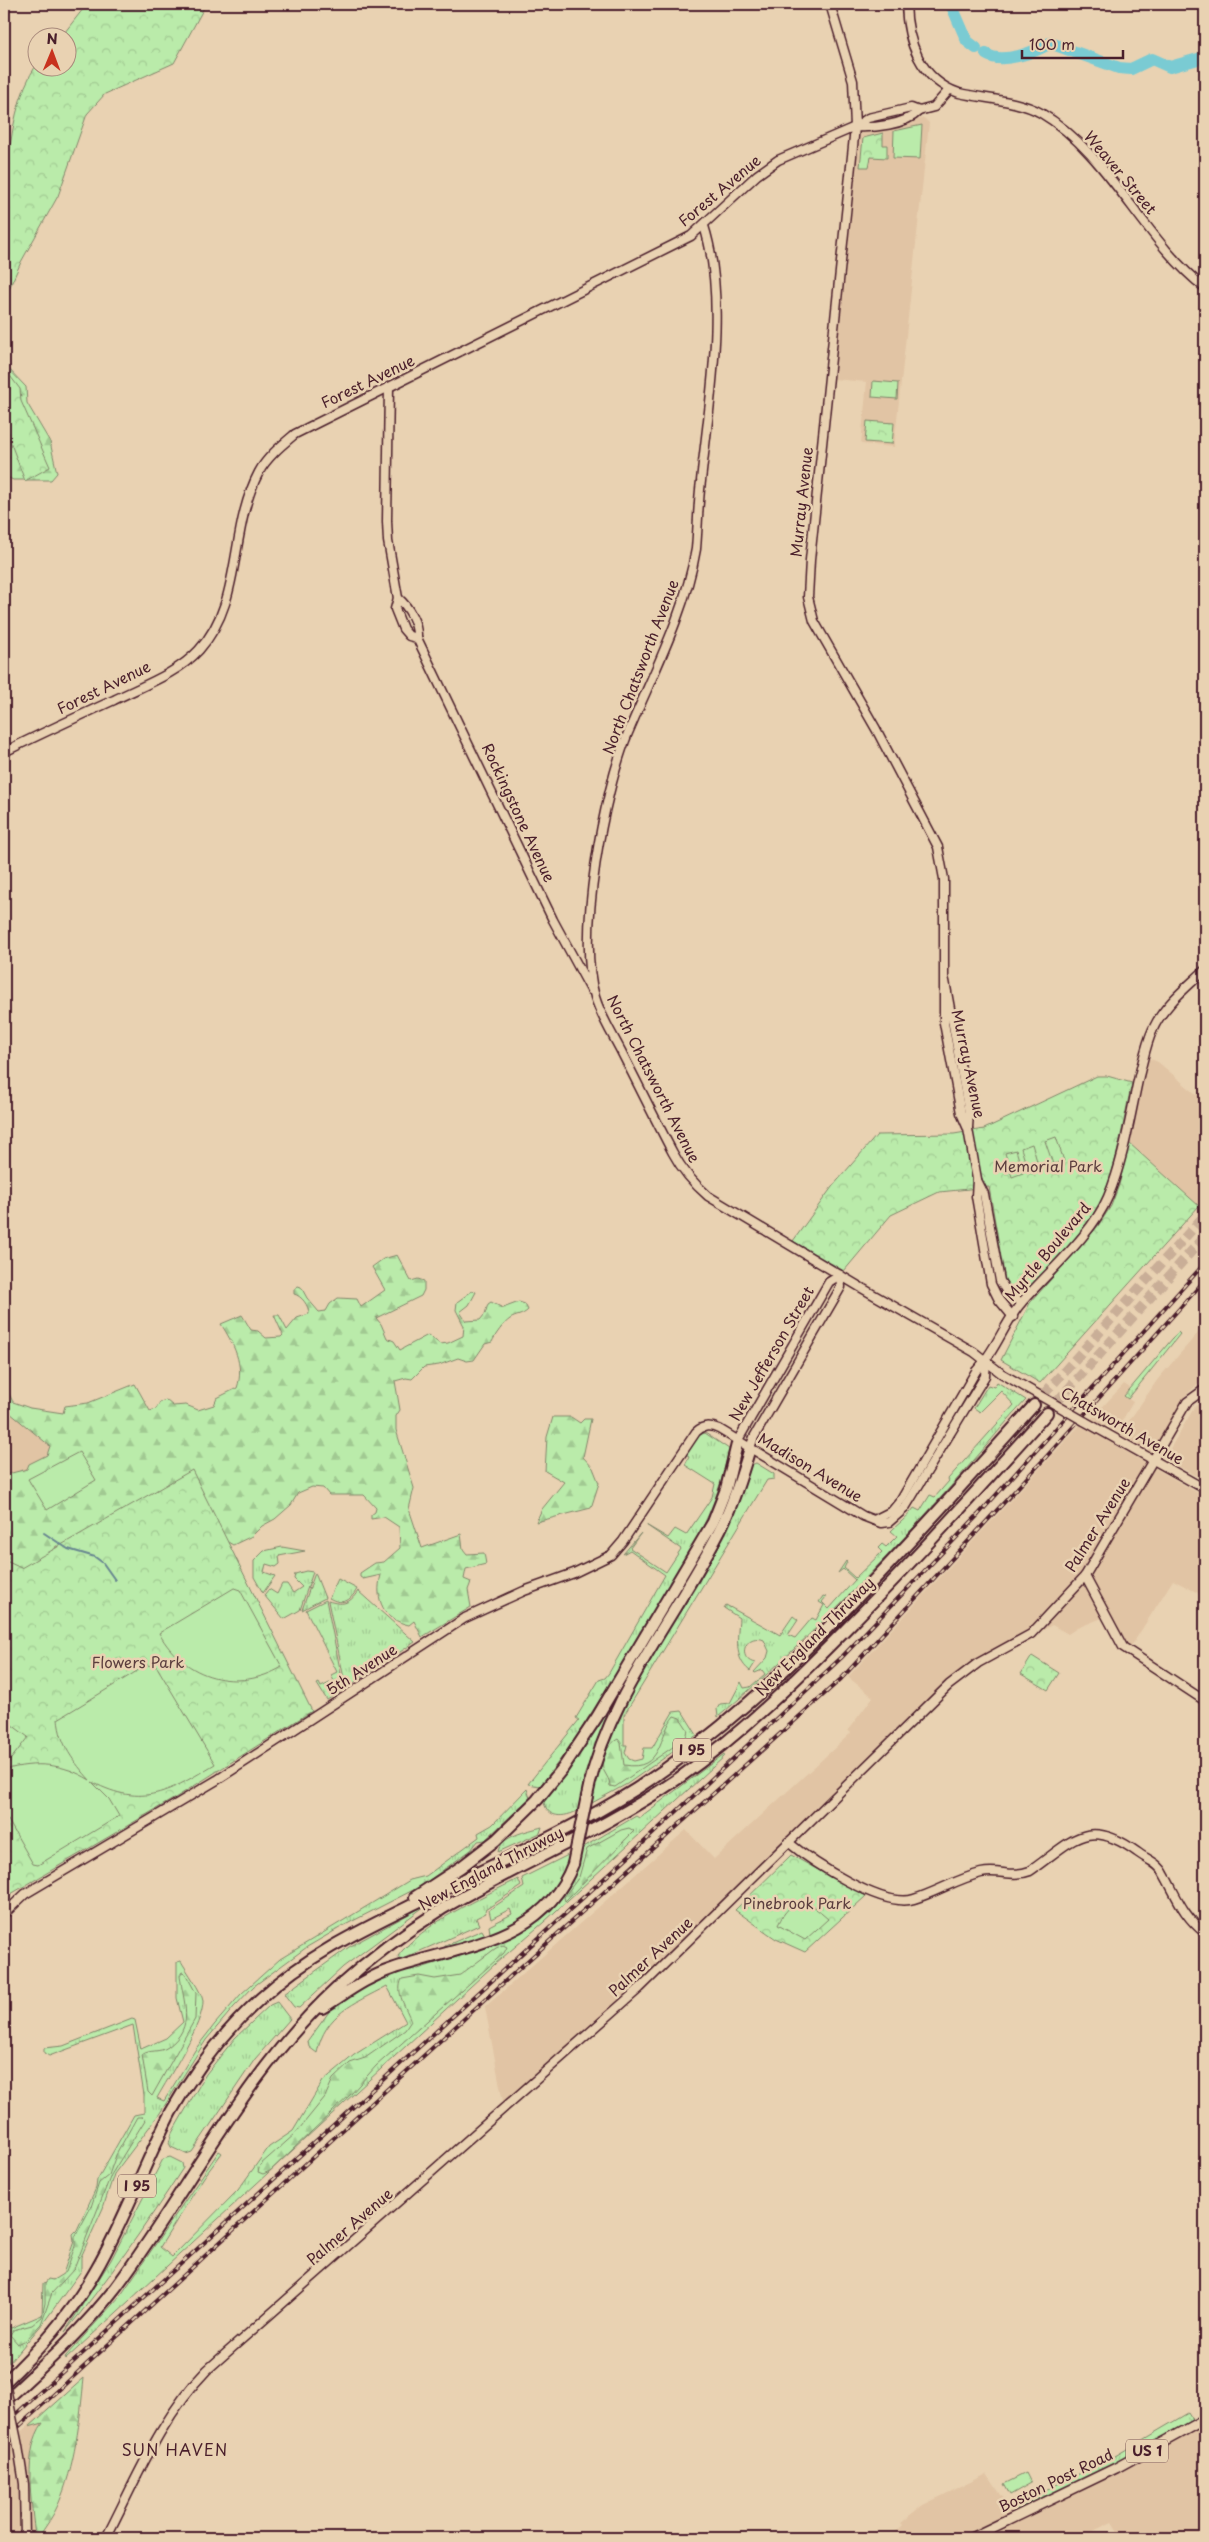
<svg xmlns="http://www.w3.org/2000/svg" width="1209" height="2542" viewBox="0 0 1209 2542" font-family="'Playpen Sans',sans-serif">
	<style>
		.built { fill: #e1c4a4 }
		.grass { fill: url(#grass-tufts); stroke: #82856a }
		.forest { fill: url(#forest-firs); stroke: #82856a }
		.park { fill: url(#park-crowns); stroke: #82856a }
		.garden { fill: #baebaa; stroke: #82856a }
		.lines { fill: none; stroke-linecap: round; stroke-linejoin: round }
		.stream { stroke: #678690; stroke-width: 2 }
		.river { stroke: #7acbd3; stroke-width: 12 }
		.highway-tunnel { stroke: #c9ae97; stroke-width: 10; stroke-dasharray: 10 5; stroke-linecap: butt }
		.secondary-casing { stroke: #4a1f2b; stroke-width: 11 }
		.primary-casing { stroke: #4a1f2b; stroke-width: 12 }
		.highway-casing { stroke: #4a1f2b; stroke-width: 14 }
		.secondary { stroke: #e9d2b2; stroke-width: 8 }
		.primary { stroke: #e9d2b2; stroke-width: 9 }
		.highway { stroke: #e9d2b2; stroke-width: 10 }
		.rail-casing { stroke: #4a1f2b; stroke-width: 4 }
		.rail { stroke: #e9d2b2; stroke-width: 2; stroke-dasharray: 5.5; stroke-linecap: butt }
		.secondary-bridge-casing { stroke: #4a1f2b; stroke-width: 11; stroke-linecap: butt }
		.highway-bridge-casing { stroke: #4a1f2b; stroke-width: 14; stroke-linecap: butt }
		.secondary-bridge { stroke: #e9d2b2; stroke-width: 8 }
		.highway-bridge { stroke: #e9d2b2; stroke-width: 10 }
		.labels { text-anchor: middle; stroke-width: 5; stroke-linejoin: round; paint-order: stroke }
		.shield { fill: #e9d2b2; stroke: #7a5554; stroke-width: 1 }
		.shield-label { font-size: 14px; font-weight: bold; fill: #4a1f2b }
		.street-label { font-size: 15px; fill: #4a1f2b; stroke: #e9d2b2 }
		.park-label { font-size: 15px; fill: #5b3e3e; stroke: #e9d2b2 }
		.neighbourhood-label { font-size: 16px; letter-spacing: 1px; fill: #4a1f2b; stroke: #e9d2b2 }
	</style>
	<defs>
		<pattern id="grass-tufts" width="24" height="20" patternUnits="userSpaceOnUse" patternTransform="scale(1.25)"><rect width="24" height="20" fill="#baebaa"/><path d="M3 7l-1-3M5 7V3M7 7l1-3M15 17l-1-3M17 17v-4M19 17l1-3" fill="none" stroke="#a1c992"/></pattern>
		<pattern id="forest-firs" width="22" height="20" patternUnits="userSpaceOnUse" patternTransform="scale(1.25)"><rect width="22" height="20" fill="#baebaa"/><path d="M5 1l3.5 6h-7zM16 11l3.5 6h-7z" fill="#a1c992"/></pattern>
		<pattern id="park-crowns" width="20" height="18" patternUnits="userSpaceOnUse" patternTransform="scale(1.25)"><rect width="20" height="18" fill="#baebaa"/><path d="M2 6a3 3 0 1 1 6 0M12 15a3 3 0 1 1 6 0" fill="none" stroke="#a1c992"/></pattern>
	</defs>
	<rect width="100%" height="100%" fill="#e9d2b2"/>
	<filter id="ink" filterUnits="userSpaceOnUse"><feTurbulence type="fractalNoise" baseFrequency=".02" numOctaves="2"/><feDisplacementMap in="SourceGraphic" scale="10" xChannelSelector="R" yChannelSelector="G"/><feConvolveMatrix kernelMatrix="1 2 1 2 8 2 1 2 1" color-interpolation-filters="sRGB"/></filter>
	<g filter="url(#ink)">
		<!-- built -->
		<g class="built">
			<polygon points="924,118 929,123 894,447 861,444 867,382 834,379 860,133"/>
			<polygon points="1148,1058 1158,1062 1197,1095 1205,1087 1205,1199 1199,1206 1129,1143"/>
			<polygon points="1205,1325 1205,1382 1198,1384 1185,1396 1151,1452 1120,1434 1158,1379"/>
			<polygon points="1124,1384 1130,1388 1124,1396 1133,1402 1116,1431 1091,1419"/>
			<polygon points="1205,1396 1205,1480 1164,1459 1194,1408"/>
			<polygon points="4,1405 50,1446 47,1455 4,1484"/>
			<polygon points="1080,1425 1205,1497 1205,1585 1200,1594 1173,1580 1125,1656 1102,1618 1077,1628 1068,1634 1052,1625 966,1676 936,1701 803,1831 505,2112 485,2007 686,1830 714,1859 851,1733 848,1730 873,1697 848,1677"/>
			<polygon points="84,2378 37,2538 4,2538 4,2446"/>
			<polygon points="1205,2421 1205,2538 1122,2538 1112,2522 1079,2538 889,2538 902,2525 900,2523 923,2505 987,2474 1016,2517"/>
		</g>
		<!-- grass -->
		<g class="grass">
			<polygon points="1178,1332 1180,1334 1128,1399 1124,1396"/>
			<path d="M997,1382L1026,1400C1010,1417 996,1434 981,1452C900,1545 813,1637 718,1717L717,1709L720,1704L730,1703L741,1682L744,1688L750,1687L765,1674L762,1670L755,1673L754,1672L767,1658L769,1651L764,1640C745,1632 736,1659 755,1663L750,1671C733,1658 738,1637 739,1618L724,1608L726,1605L780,1635L793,1616L798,1620L788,1635L795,1638L812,1618L816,1620L824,1605L819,1602L823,1596L826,1597L822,1602L829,1609L855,1580L843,1569L838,1573L846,1561L847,1562L844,1568L855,1578L882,1552L878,1548L882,1544L886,1547L897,1536L891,1531C899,1523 907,1518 914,1508L920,1511L930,1495L935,1497L949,1481L948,1479L1014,1405L1001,1391L980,1412L974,1408L988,1385L994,1387Z"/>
			<path d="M705,1433L729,1449C720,1495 704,1528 681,1567C671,1584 658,1599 651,1617L572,1744L540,1786L528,1784L579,1720L576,1718L599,1680L605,1678L609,1673L665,1575L630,1550L623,1554L641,1533L630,1548L666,1572L681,1549L646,1525L668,1538L675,1529L686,1535L712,1497L715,1484L685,1465L689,1457L686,1455L699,1435Z"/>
			<path d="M756,1463L774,1474V1479L767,1480L624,1715V1745H627L625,1753L629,1759L634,1761L642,1759L644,1748H652L673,1712L682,1711L697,1735L627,1784L590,1804C615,1678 713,1587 749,1466Z"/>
			<polygon points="282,1547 305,1551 279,1556 280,1564 276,1567 266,1564 264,1572 275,1576 263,1593 254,1577 254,1561 264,1551"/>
			<polygon points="306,1571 313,1572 300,1610 284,1619 264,1595 269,1589 277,1594 282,1584 287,1584 293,1593 302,1587 294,1579 295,1574"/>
			<polygon points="315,1573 325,1598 302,1610"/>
			<path d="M338,1579L357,1589C350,1602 342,1605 329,1598Z"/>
			<path d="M358,1591L415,1642L346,1688L328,1601C342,1605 349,1605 358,1591Z"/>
			<polygon points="326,1600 344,1689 327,1700 317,1684 319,1683 321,1687 334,1681 331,1675 337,1672 306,1610"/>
			<path d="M604,1713L608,1715L584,1776L579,1810C564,1818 546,1820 543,1798Z"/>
			<path d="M724,1754L725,1756L544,1922L495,1964L66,2359L65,2357L121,2295L219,2151L222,2153L204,2177L160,2247L172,2257L238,2190L269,2147L293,2131L323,2081L354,2055L406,2022L387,1986C354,2004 325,2013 317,2053L309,2047L308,2041L331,2009L350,1991L410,1966L418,1969C484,1947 567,1928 582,1848L636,1816L639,1818Z"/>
			<path d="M527,1789L530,1798L485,1840L478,1841L471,1850L421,1886L343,1926L307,1947L254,1986L234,2007L206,2040L160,2113L114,2174L103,2208L81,2257V2271L44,2322L9,2363L4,2337V2313L6,2323L11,2328L42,2315L43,2283L62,2277L74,2241L73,2234L77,2230L96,2188L97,2180L134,2115L144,2113V2095L133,2025L49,2056L44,2053V2048L63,2046L132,2019L135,2020L141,2049L166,2038L183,2022L177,1998V1962L181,1961C186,1970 202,1992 203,2001C204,2023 168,2078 157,2098L164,2101L197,2047L215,2024L241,1994L280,1959L410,1880L426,1876L479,1837L478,1833L492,1825Z"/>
			<path d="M542,1827L540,1833L498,1852C500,1836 528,1831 542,1827Z"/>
			<path d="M570,1854C563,1891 526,1924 491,1937C476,1943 458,1945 443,1950L445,1946L482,1930L485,1935L490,1933L489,1926L512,1914L510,1909L491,1919L489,1910L524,1887L522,1878Z"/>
			<path d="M518,1879L521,1886L485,1910L486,1913L476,1918L479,1925L400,1960L398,1956C422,1924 482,1897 518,1879Z"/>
			<polygon points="429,1903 343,1967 299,2008 294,2007 284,1994 349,1947"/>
			<polygon points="277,2002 290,2019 255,2059 192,2152 186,2154 171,2147 169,2143 172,2133 206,2074 235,2038 270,2005"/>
			<path d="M170,2157L182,2163L183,2168C146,2225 108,2280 65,2332L111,2260L163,2159Z"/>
			<polygon points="1188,2413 1196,2426 1016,2517 1010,2507 1110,2459"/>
		</g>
		<!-- forest -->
		<g class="forest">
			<polygon points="4,364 26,387 27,403 50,442 57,473 51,480 13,480 5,476 4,452 9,425 4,419"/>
			<path d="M397,1255L411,1281L418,1279L424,1281V1290L421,1296L376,1318L381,1324L387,1338L394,1341L400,1350L428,1335L440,1344L448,1343L463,1336L464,1326L456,1310L457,1302L472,1291L476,1292L469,1305L460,1312L466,1321L480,1320L485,1314L488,1304L491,1302L503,1308L519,1302L525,1304L528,1310C522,1316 516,1315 510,1319C503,1324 495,1335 492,1342L485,1344L474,1360L467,1361L458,1358L439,1365L424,1367L412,1379L406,1378L395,1381L400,1410L396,1416V1430L414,1488L409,1509L422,1548L461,1534L463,1549L467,1554L484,1553L486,1564L466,1569L464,1579L471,1582L468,1590L471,1607L422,1637L414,1621L409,1625C384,1620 374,1600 381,1575L363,1579L360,1577V1573L375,1563L384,1562L400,1548L399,1527L384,1517L371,1519V1515L375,1512L376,1508L364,1495H329L323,1488L312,1487L298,1493L291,1505L275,1519L262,1526L252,1536L233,1545L221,1538L105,1549L56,1546L4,1678V1475L27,1469L29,1464L47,1455L50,1446L4,1408V1384L13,1402L30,1408L63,1413L65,1406L88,1403L135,1384L150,1411L156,1409L160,1402L166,1400L173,1406L186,1405L198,1410L214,1405L217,1398L237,1388C245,1365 233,1343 221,1324L242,1315L251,1330L258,1331L266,1338L281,1337L283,1335L274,1315H279L287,1330L297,1318L309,1314C309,1306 302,1296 294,1294V1289L298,1286L301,1287L307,1298L319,1312L326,1311L330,1304L338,1298L357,1299L361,1307L385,1290L372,1267L383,1259Z"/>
			<polygon points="553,1417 571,1417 580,1423 584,1419 591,1419 583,1457 593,1468 599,1483 591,1508 536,1522 542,1509 564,1482 545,1471 547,1437"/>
			<path d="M674,1716L680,1718L688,1730L686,1738L615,1787L610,1786C610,1780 607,1777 604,1771C599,1760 608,1744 618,1739L621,1743L624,1765C663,1772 658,1735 674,1716Z"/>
			<polygon points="629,1828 634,1831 565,1901 564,1897 579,1877 587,1849 621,1830"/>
			<path d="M503,1945L507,1947L504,1953L376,2066L351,2094L270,2171L263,2174L258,2172L260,2165L295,2134L325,2097L333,2079L350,2063L365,2058L405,2030L411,2021C406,2007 395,1993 402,1979L419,1976L435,1979L460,1975L496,1948Z"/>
			<path d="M182,1972L185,1973L196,1993L195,2019L152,2096L148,2092L142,2055C149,2049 160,2053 168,2047C196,2026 183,2003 180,1975Z"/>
			<polygon points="137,2117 142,2117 145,2120 111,2175 74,2269 52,2293 41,2324 26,2340 18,2344 10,2335 13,2330 32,2325 42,2317 45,2303 45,2283 48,2279 53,2280 66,2272 75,2246 75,2237 91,2207 99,2183 109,2175 116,2155"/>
			<path d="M84,2378C80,2420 75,2466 58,2505C53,2517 45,2527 38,2538H35C32,2504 22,2451 43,2423L29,2427Z"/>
		</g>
		<!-- park -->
		<g class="park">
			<path d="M87,4H206L174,63L105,94L87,114L58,196L21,262L4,300C4,234 0,117 37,64L38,68H68V38L61,37Z"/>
			<polygon points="883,133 883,145 887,145 887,158 871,157 869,167 860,167 863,138"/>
			<polygon points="4,368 20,389 21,401 50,467 25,481 4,425"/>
			<polygon points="867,421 894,423 892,444 865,442"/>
			<path d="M1097,1076H1107L1132,1083C1124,1116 1117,1165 1104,1195C1087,1231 1053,1261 1026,1290L1014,1291L1005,1280L989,1187L939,1192L891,1215L844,1271L793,1241L832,1187L877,1135L954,1134L984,1129Z"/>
			<polygon points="1129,1143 1199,1206 1040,1383 1001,1360 1030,1303 1098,1226 1111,1206 1119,1185"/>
			<polygon points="192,1470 312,1711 175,1798 4,1898 4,1560 21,1568"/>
			<polygon points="1032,1656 1059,1673 1048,1690 1021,1674"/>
			<polygon points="791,1855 866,1896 805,1952 776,1939 735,1910"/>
		</g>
		<!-- garden -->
		<g class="garden">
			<polygon points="922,125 920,159 893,158 894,131"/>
			<polygon points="873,381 898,383 897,399 872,397"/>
			<polygon points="1056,1137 1064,1161 1053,1164 1045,1141"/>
			<polygon points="1032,1144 1039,1168 1028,1171 1021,1148"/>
			<polygon points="1016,1150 1023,1173 1012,1177 1005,1153"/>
			<polygon points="79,1452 96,1480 47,1510 28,1479"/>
			<path d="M234,1588L240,1590L282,1667C238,1693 184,1679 159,1633Z"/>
			<path d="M147,1665L157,1667L215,1764C170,1791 144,1809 92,1782L109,1799L119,1816L38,1865L33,1864L4,1813V1770C36,1761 62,1763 90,1780C74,1762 60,1745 58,1719Z"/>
			<polygon points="12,1725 28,1737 8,1763 4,1760 4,1737"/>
			<path d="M808,1902L828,1919L805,1940L778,1925C785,1910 791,1903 808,1902Z"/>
			<polygon points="1026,2473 1031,2483 1010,2495 1004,2484"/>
		</g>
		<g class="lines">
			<!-- stream -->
			<polyline class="stream" points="44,1533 68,1549 95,1557 103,1563 115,1580"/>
			<!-- river -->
			<g class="river">
				<polyline points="951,4 967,41 976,48"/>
				<path d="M986,54C1002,65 1035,52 1050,43L1119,68L1131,69L1152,59L1170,67L1205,57"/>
			</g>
			<!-- highway-tunnel -->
			<g class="highway-tunnel">
				<polyline points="1034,1405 1205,1215"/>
				<polyline points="1047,1413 1205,1236"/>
			</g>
			<defs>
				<g id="secondary">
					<polyline points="830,4 853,81 855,127 810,560 808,597 814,621 876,729 938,847 944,879 944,1023 961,1113 968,1129 977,1179 976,1196 991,1284 999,1300 1013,1317"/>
					<path d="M906,4C907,41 920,80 959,93C985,99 1018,100 1041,113C1108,152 1144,241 1205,288"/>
					<path d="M855,127C874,128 905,125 919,111"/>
					<path d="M704,226C728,301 709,403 701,481C698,503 698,526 696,549C685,614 653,673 628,733C603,794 577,934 595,997C601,1017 614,1037 623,1055C640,1088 656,1121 673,1153C682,1170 693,1183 708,1196L860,1287L974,1352L1001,1373L1025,1387"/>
					<polyline points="389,387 387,521 388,541 398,598 395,609 403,629 409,636 417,638"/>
					<path d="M398,598C409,607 418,624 417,638L553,920L591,990"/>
					<path d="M4,752C40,734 77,717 114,700C142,686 177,674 199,650C244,600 228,531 259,472C267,457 282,445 295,434L691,236L757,175L778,160L855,127L868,118L911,108L919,111L934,107L949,90"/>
					<polyline points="945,981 969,1113 968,1128"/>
					<polyline points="977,1180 984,1194 1000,1281 1007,1292 1021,1303"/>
					<polyline points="1084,1421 1205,1489"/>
					<polyline points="738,1440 829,1282 840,1275"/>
					<polyline points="750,1448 754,1437 841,1287 840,1275"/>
					<path d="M874,1520L892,1511L901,1500L976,1371C996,1351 1004,1323 1022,1302C1049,1271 1092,1235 1108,1197C1124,1159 1130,1116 1139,1076C1143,1061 1146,1044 1153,1029C1164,1005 1186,988 1205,970"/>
					<polyline points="1085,1576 1123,1647 1205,1701"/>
					<path d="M788,1842C812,1862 883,1909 914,1899C937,1892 957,1879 981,1873C999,1869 1012,1878 1030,1871C1073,1841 1087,1816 1137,1852C1146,1859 1159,1863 1164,1874C1177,1897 1183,1916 1205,1933"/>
					<path d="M4,1914L25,1894L217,1780L465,1618L524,1591L574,1573L611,1555L623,1541L696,1432C703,1425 710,1425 719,1429L863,1516L881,1523L889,1522L905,1508L985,1376L986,1361"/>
					<polyline points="18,2446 24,2484 25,2538"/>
					<path d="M106,2538C136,2480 161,2417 207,2370L640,1988L949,1685L978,1663L1031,1634L1085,1576L1187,1402L1205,1389"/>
				</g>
				<polyline id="primary" points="971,2538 1116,2468 1205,2419"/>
				<g id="highway">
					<path d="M587,1796C607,1695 677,1616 722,1526C734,1501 742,1475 750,1448"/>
					<polyline points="415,1897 461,1867 496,1840 537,1800 563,1768 597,1717 713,1522 726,1489 738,1440"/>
					<path d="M322,2008C345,1994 365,1978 392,1969C460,1945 543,1943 573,1864"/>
					<path d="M4,2383C40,2349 72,2313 96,2270C125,2220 144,2164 171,2112C195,2069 225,2031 261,1998C306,1956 361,1930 416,1903C489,1866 566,1833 636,1789C716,1737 785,1672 851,1604C914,1539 974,1472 1034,1405"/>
					<path d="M4,2402C43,2366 83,2330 116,2287C190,2188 244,2073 337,1988C369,1959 405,1932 442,1909C521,1863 602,1831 679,1778C743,1733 798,1678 853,1622C920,1554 983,1484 1047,1413"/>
				</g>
			</defs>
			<!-- secondary casing -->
			<use href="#secondary" class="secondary-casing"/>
			<!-- primary casing -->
			<use href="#primary" class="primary-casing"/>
			<!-- highway casing -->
			<use href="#highway" class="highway-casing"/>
			<!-- secondary -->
			<use href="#secondary" class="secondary"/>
			<!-- primary -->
			<use href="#primary" class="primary"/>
			<!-- highway -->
			<use href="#highway" class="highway"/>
			<defs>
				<g id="rail">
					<polyline points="4,2425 643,1843 841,1658 978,1515 1205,1263"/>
					<polyline points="4,2440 513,1974 841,1679 1046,1457 1205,1280"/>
				</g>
			</defs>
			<!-- rail casing -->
			<use href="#rail" class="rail-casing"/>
			<!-- rail -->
			<use href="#rail" class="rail"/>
			<defs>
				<g id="secondary-bridge">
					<polyline points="1025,1387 1084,1421"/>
					<polyline points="4,2378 18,2446"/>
				</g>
				<polyline id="highway-bridge" points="573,1864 587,1796"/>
			</defs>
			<!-- secondary-bridge casing -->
			<use href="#secondary-bridge" class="secondary-bridge-casing"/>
			<!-- highway-bridge casing -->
			<use href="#highway-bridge" class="highway-bridge-casing"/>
			<!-- secondary-bridge -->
			<use href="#secondary-bridge" class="secondary-bridge"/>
			<!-- highway-bridge -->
			<use href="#highway-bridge" class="highway-bridge"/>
		</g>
	</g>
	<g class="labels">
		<!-- shield labels -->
		<g class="shield">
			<rect x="673" y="1738.5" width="38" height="23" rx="4"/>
			<rect x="118" y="2174.5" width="38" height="23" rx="4"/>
			<rect x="1126" y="2439.5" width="42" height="23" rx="4"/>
		</g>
		<g class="shield-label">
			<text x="692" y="1755">I 95</text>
			<text x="137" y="2191">I 95</text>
			<text x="1147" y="2456">US 1</text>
		</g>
		<!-- street labels -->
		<g class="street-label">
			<text transform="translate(1120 173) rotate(50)" y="5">Weaver Street</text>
			<text transform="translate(720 191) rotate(-40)" y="5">Forest Avenue</text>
			<text transform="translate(368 382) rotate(-26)" y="5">Forest Avenue</text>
			<text transform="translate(802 502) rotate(-84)" y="5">Murray Avenue</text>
			<text transform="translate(641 667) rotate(-69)" y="5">North Chatsworth Avenue</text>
			<text transform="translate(104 688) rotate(-26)" y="5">Forest Avenue</text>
			<text transform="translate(518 813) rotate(65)" y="5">Rockingstone Avenue</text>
			<text transform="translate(968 1064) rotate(78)" y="5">Murray Avenue</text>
			<text transform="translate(653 1079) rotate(63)" y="5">North Chatsworth Avenue</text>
			<text transform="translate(1048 1252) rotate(-50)" y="5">Myrtle Boulevard</text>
			<text transform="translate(772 1354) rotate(-60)" y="5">New Jefferson Street</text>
			<text transform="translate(1122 1426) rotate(30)" y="5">Chatsworth Avenue</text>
			<text transform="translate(810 1468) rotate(31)" y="5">Madison Avenue</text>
			<text transform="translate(1098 1525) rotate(-58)" y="5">Palmer Avenue</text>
			<text transform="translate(815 1637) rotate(-45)" y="5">New England Thruway</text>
			<text transform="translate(362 1670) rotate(-33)" y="5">5th Avenue</text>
			<text transform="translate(491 1869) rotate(-28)" y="5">New England Thruway</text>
			<text transform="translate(651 1957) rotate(-43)" y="5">Palmer Avenue</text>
			<text transform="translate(350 2227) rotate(-41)" y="5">Palmer Avenue</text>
			<text transform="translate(1056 2481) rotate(-26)" y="5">Boston Post Road</text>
		</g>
		<!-- park labels -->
		<g class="park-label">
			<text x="1048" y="1172">Memorial Park</text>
			<text x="138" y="1668">Flowers Park</text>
			<text x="797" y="1909">Pinebrook Park</text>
		</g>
		<!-- neighbourhood labels -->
		<g class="neighbourhood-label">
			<text x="175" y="2456">SUN HAVEN</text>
		</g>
	</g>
	<!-- margin -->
	<rect width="1209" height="2542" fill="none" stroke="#e9d2b2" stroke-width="20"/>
	<rect x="10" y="10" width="1189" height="2522" fill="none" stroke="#4a1f2b" stroke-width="2" filter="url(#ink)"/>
	<!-- north arrow -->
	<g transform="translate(52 52) rotate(1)"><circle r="24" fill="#e9d2b2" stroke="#a98a7c"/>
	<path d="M0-4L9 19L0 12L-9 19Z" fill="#c8321e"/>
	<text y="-8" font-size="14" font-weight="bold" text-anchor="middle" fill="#4a1f2b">N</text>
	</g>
	<!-- scale -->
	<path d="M1022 50v8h101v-8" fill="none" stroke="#4a1f2b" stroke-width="2.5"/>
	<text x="1029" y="50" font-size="15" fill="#4a1f2b" stroke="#e9d2b2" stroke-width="4" paint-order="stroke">100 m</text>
</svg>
